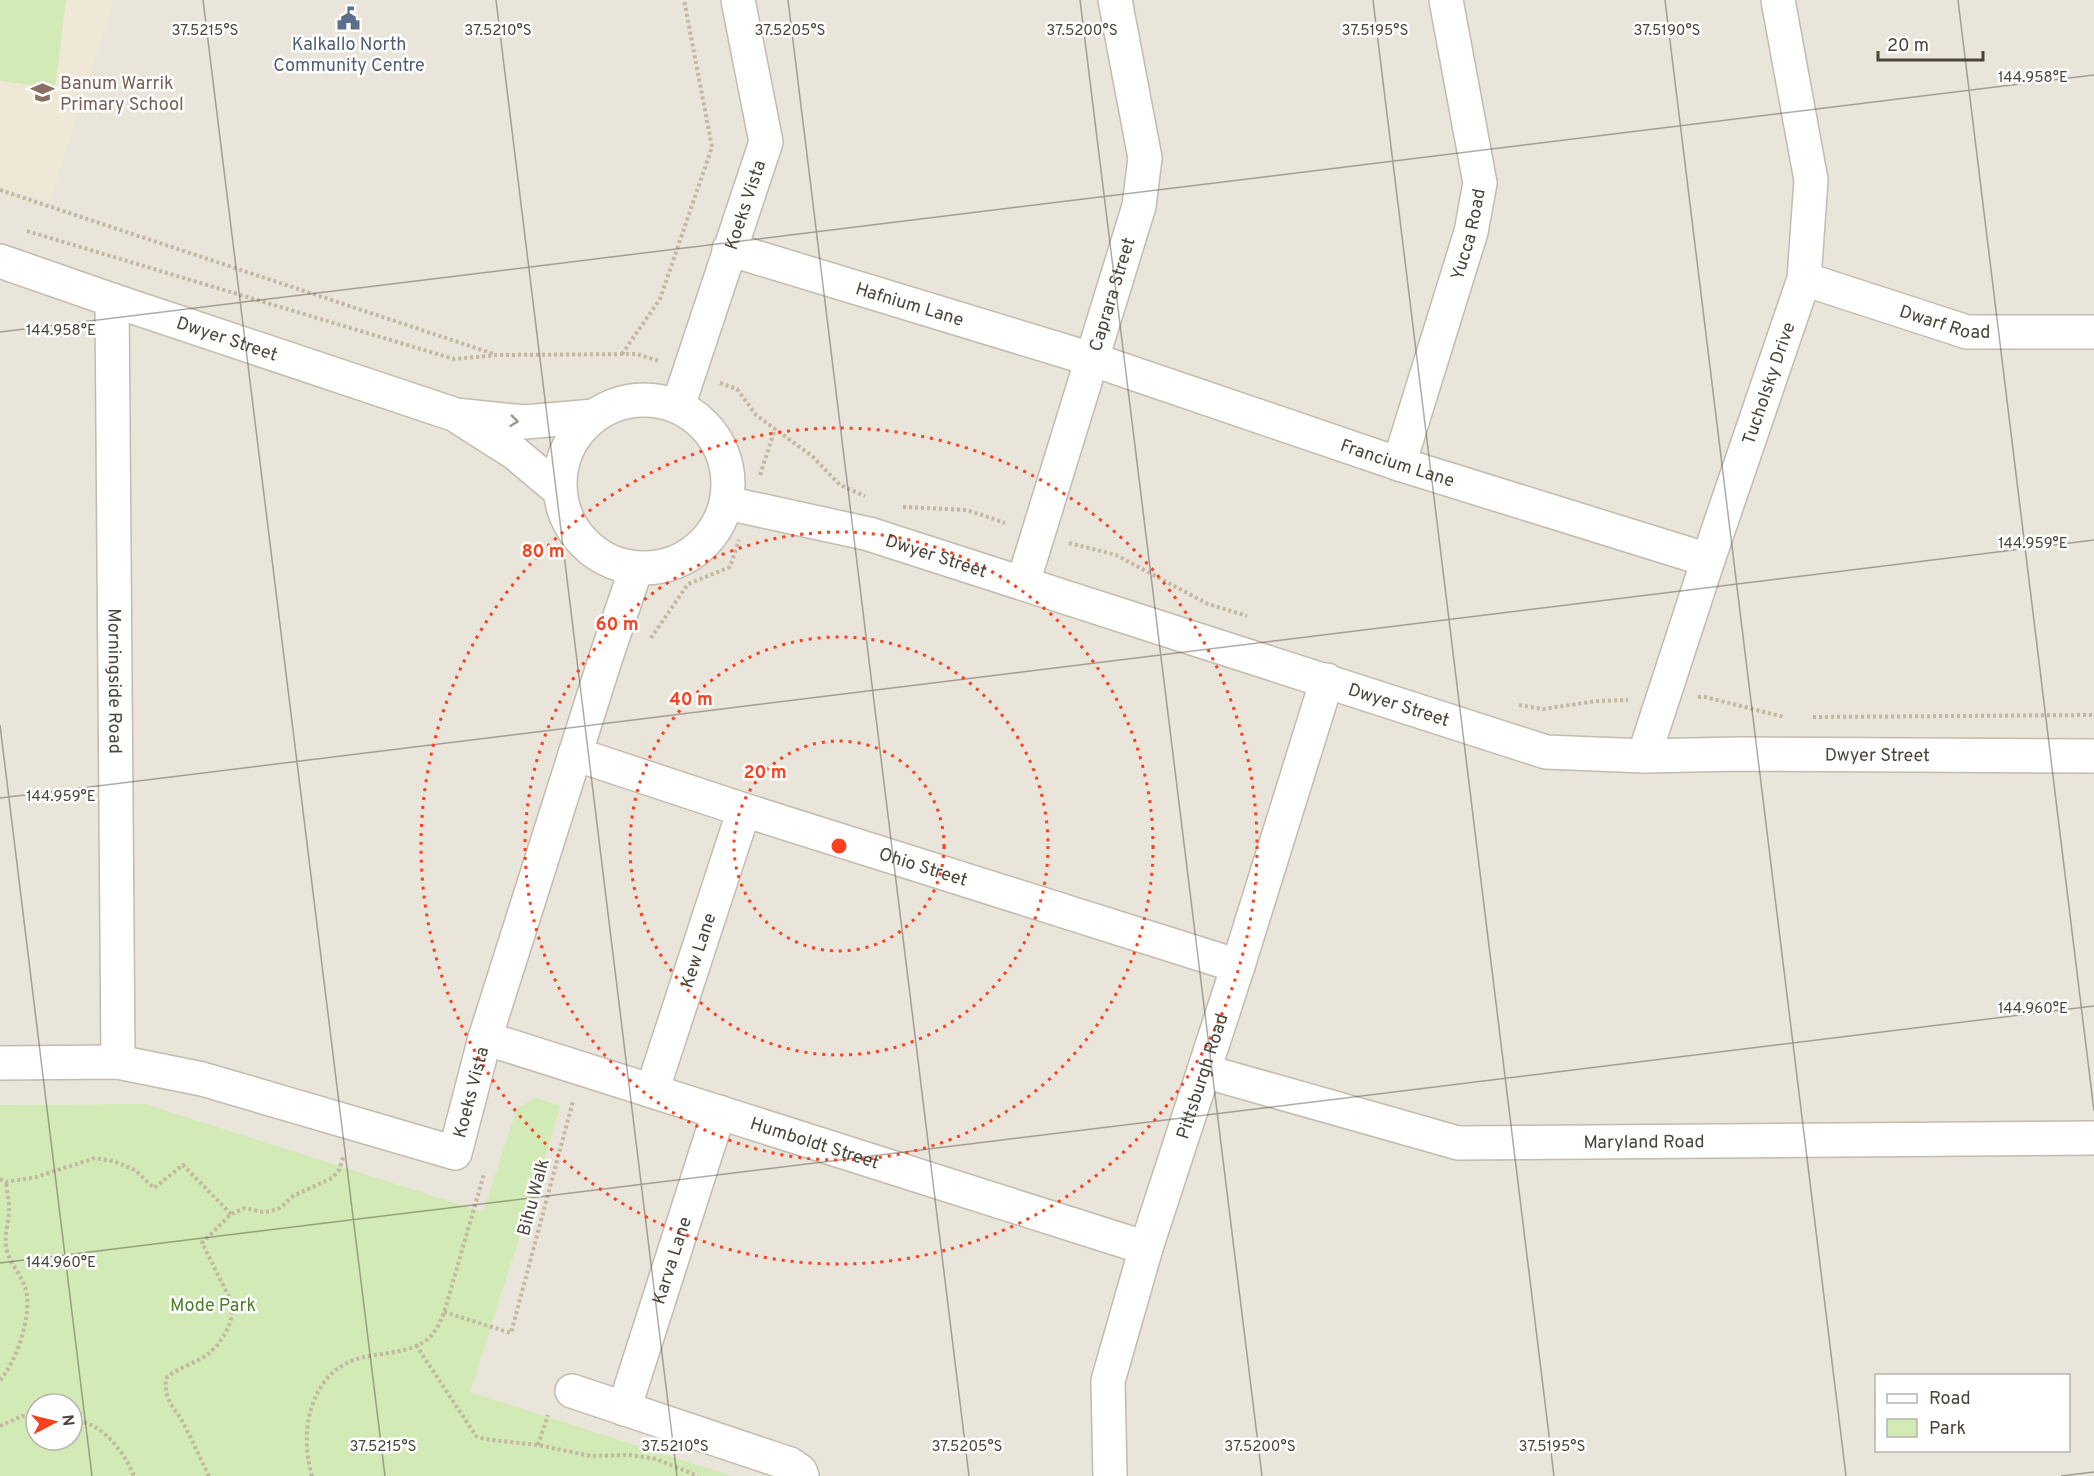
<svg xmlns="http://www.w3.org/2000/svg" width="2094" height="1476" viewBox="0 0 2094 1476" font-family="Overpass,sans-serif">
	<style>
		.residential { fill: #eae5da; fill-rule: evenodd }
		.education { fill: #efe8d6 }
		.green { fill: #d2eab5; fill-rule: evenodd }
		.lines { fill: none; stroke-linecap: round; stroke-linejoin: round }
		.minor-casing { stroke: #c2bbae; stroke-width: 36 }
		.path { stroke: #c4b79f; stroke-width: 4; stroke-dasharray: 3 3; stroke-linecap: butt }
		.minor { stroke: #fff; stroke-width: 33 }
		.oneway { stroke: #9c9892 }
		.ticks { fill: none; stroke: #4b4439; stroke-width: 1.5; stroke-opacity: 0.45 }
		.ring { fill: none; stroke: #fc3f1d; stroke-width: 3; stroke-dasharray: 3 6 }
		.labels { text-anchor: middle; stroke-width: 5; stroke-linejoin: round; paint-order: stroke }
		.service-label { font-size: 18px; fill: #4e5e75; stroke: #fff }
		.education-label { font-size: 18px; fill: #785e54; stroke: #fff; text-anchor: start }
		.street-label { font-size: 18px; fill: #4b4439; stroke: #fff }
		.park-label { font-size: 18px; fill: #4a7f2a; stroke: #fff }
		.ticks-label { font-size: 15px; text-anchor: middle; fill: #4b4439; stroke: #fff; stroke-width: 5; stroke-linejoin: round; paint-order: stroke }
		.centre { fill: #fc3f1d; stroke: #fff; stroke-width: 3 }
		.ring-label { font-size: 18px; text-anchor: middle; font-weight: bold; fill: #fc3f1d; stroke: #fff; stroke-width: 5; stroke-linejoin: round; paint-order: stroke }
	</style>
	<rect width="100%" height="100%" fill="#f6f3ec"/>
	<!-- residential -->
	<path class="residential" d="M0,0H2094V1476H0ZM1876,1376H2068V1450H1876ZM36,1404H72V1440H36Z"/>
	<!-- education -->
	<polygon class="education" points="0,0 114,0 50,201 0,187"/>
	<!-- green -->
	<g class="green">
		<polygon points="0,0 66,0 55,88 0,81"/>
		<path d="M536,1098L561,1106L470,1392L732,1476H0V1105L145,1104L483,1212L517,1108ZM36,1404H72V1440H36Z"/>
	</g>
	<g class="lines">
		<defs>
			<g id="minor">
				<path id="s1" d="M729,249L1091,359L1399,464L1708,560"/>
				<path id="s2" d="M0,261L112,300L456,415L525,422L594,416"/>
				<path id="s3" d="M1804,279L1967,332H2094"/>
				<path id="s4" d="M112,300L118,1062"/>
				<circle cx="644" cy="484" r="84"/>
				<path id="s5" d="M678,406L766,142L738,0"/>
				<polyline points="460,418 515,453 560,491"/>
				<path id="s6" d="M1399,464L1471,232L1480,183L1446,0"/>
				<path id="s7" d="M727,503L869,534L1546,752L1644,756L1740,754L2094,756"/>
				<path id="s8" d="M1023,583L1139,206L1145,158L1115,0"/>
				<path id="s9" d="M575,754L744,810L1238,966"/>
				<path id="s10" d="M1644,756L1708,560L1804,279L1811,180L1778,0"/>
				<path id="s11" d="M485,1038L1146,1248"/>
				<path id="s12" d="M0,1063L118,1062L202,1079L455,1153L485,1038L606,657L636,569"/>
				<path id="s13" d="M1204,1071L1458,1143L2094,1138"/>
				<path id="s14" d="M652,1091L744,810"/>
				<polyline points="572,1391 790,1464 800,1471 802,1476"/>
				<path id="s15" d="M624,1409L719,1112"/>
				<path id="s16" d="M1110,1476L1108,1381L1146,1248L1238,966L1327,680"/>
			</g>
		</defs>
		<!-- minor casing -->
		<use href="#minor" class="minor-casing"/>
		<!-- path -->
		<g class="path">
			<polyline points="0,190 494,354"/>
			<polyline points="27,231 454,359 498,355 637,354 659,361"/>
			<polyline points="622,354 660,299 712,147 684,0"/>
			<polyline points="720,383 737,389 756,415 812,456 840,485 865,496"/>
			<polyline points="760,475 775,429"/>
			<polyline points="903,507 967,510 1005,523"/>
			<polyline points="1069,543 1116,555 1208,604 1247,616"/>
			<polyline points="651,638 688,584 730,567 739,540"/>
			<polyline points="1698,697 1705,697 1784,717"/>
			<polyline points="1519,705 1543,709 1597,701 1628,700"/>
			<polyline points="1813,717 2094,715"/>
			<polyline points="0,1179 6,1182 36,1177 95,1158 113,1161 135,1170 154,1188 183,1165 231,1214"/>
			<polyline points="444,1312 511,1333 573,1101"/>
			<polyline points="416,1345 476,1436 484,1439 538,1445 591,1456 630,1455 656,1459 698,1476"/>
			<path d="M0,1380C17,1362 35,1308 24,1284C19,1272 8,1260 6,1247C4,1234 9,1222 9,1210C9,1201 7,1191 6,1182"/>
			<path d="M72,1420C78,1422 86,1422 91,1425C110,1434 126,1456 134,1476"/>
			<polyline points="0,1426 22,1416 36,1416"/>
			<polyline points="538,1445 548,1415"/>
			<path d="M209,1476C200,1458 192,1439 182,1421C178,1413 171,1407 168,1398C166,1393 165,1384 166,1379C168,1372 200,1361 208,1354C223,1342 236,1319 231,1301L202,1243L231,1214L245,1208L263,1212L271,1211L280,1208L293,1196L332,1178L339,1170L344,1155"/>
			<path d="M312,1476C299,1433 309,1374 357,1359C379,1352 404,1355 425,1341C436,1334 442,1319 446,1306L484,1174"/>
		</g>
		<!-- minor -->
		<use href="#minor" class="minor"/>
	</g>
	<!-- one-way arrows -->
	<defs><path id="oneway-chevron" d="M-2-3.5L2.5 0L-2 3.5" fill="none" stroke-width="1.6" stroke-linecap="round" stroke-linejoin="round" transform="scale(1.5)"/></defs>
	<use class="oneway" href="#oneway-chevron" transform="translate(514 421) rotate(6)"/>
	<!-- ticks -->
	<path class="ticks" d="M203,0L385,1476M496,0L677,1476M788,0L969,1476M1080,0L1262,1476M1373,0L1554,1476M1665,0L1846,1476M1958,0L2094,1111M0,332L2094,75M0,725L92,1476M0,798L2094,540M0,1263L2094,1006M2061,1476L2094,1472"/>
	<!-- distance rings -->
	<g class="ring">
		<circle cx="839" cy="846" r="105"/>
		<circle cx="839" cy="846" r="209"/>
		<circle cx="839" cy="846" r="314"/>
		<circle cx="839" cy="846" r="418"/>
	</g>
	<!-- icons -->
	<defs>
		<symbol id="civic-bare" viewBox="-9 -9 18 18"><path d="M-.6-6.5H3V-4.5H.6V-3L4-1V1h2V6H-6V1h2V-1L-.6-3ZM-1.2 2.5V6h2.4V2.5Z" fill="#5c6f8a" stroke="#fff" stroke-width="2.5" paint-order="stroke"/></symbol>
		<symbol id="school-bare" viewBox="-9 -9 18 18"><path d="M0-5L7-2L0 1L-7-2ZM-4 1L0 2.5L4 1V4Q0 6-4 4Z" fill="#8d6e63" stroke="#fff" stroke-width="2.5" paint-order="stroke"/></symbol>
	</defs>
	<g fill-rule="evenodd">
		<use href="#civic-bare" x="332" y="2" width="33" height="33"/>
		<use href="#school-bare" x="26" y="76" width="33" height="33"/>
	</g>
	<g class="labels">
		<!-- service labels -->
		<g class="service-label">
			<text x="349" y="50">Kalkallo North<tspan x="349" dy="21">Community Centre</tspan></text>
		</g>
		<!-- education labels -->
		<g class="education-label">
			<text x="60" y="89">Banum Warrik<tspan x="60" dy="21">Primary School</tspan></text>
		</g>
		<!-- street labels -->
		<g class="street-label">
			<text dy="6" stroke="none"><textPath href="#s5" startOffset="212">Koeks Vista</textPath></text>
			<text dy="6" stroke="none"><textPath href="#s6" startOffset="240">Yucca Road</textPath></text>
			<text dy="6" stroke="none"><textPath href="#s8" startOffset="302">Caprara Street</textPath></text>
			<text dy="6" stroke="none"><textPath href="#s1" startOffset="189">Hafnium Lane</textPath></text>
			<text dy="6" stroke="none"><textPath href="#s3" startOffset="148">Dwarf Road</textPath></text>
			<text dy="6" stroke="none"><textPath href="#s2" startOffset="240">Dwyer Street</textPath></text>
			<text dy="6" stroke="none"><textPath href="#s10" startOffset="393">Tucholsky Drive</textPath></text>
			<text dy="6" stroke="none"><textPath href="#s1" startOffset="702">Francium Lane</textPath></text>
			<text dy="6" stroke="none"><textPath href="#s7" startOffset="216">Dwyer Street</textPath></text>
			<text dy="6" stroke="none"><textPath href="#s4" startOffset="381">Morningside Road</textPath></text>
			<text dy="6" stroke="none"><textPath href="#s7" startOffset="702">Dwyer Street</textPath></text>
			<text dy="6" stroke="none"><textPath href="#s7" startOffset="1188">Dwyer Street</textPath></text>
			<text dy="6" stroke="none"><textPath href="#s9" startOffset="366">Ohio Street</textPath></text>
			<text dy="6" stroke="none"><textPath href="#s14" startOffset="148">Kew Lane</textPath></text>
			<text dy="6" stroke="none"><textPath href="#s16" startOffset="414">Pittsburgh Road</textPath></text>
			<text dy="6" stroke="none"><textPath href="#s12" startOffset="530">Koeks Vista</textPath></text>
			<text dy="6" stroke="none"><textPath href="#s13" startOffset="450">Maryland Road</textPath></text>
			<text dy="6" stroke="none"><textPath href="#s11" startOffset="346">Humboldt Street</textPath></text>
			<text transform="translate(533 1197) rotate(-75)" y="6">Bihu Walk</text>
			<text dy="6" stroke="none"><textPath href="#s15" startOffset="156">Karva Lane</textPath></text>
		</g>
		<!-- park labels -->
		<g class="park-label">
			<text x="213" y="1311">Mode Park</text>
		</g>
	</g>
	<g class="ticks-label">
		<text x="205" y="35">37.5215°S</text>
		<text x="498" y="35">37.5210°S</text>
		<text x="790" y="35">37.5205°S</text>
		<text x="1082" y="35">37.5200°S</text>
		<text x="1375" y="35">37.5195°S</text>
		<text x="1667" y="35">37.5190°S</text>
		<text x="2033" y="82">144.958°E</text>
		<text x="61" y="335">144.958°E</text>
		<text x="2033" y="548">144.959°E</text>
		<text x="61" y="801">144.959°E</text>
		<text x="2033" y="1013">144.960°E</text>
		<text x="61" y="1267">144.960°E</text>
		<text x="383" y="1451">37.5215°S</text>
		<text x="675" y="1451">37.5210°S</text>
		<text x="967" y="1451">37.5205°S</text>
		<text x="1260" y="1451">37.5200°S</text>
		<text x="1552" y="1451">37.5195°S</text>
	</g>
	<circle cx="839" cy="846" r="9" class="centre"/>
	<g class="ring-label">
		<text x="543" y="557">80 m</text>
		<text x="617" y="630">60 m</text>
		<text x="691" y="705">40 m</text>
		<text x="765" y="778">20 m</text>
	</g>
	<!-- legend -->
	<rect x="1875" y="1374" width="195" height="78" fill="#ffffff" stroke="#b7b4b0" stroke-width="1.5"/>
	<rect x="1887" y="1394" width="30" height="9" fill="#ffffff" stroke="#b7b4b0" stroke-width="1.5"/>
	<text x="1929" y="1404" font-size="18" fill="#4b4439">Road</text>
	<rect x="1887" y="1419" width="30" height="18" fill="#d2eab5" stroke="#b7b4b0" stroke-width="1.5"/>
	<text x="1929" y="1434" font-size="18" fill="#4b4439">Park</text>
	<!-- north arrow -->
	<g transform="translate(54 1422) rotate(83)"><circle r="28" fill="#ffffff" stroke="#b7b4b0" stroke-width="1.5"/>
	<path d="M0-4.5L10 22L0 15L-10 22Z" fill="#fc3f1d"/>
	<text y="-9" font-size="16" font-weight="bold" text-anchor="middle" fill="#4b4439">N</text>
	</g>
	<!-- scale -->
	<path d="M1878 51v9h105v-9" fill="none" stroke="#4b4439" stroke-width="3"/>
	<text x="1887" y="51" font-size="18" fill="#4b4439" stroke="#ffffff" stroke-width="4.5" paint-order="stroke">20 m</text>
</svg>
